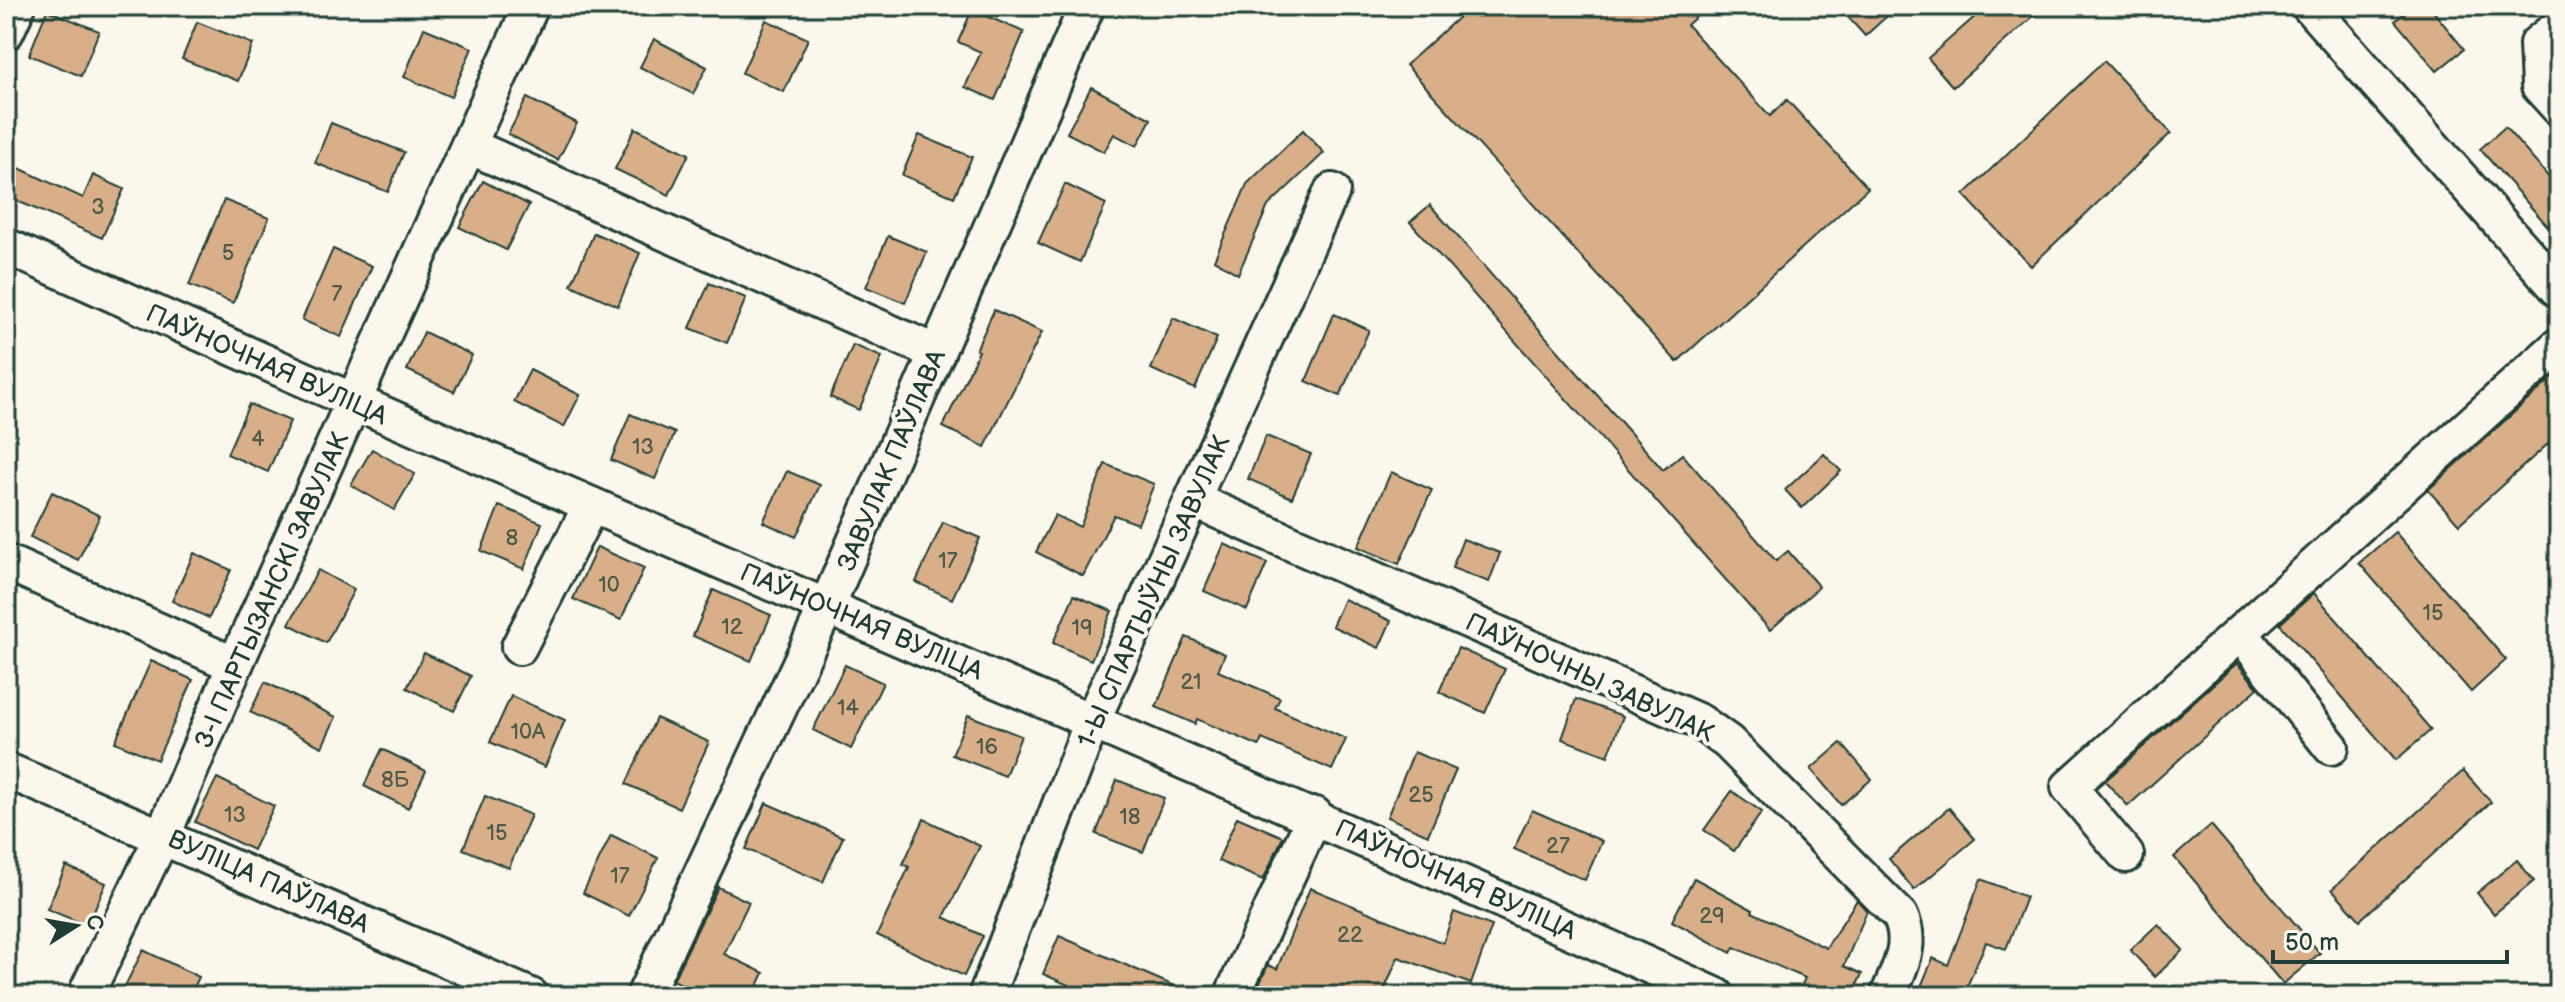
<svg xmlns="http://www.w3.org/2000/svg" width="2565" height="1002" viewBox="0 0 2565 1002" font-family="'Balsamiq Sans',sans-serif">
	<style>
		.building { fill: #d9af8a; stroke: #1f3d34; stroke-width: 2 }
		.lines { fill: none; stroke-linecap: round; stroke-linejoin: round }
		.minor-casing { stroke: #1f3d34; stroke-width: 40 }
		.minor { stroke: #fbf7ec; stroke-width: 34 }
		.labels { text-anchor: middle; stroke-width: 8; stroke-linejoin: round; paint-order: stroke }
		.number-label { font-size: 22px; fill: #4e5a4a }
		.street-label { font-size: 26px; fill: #1f3d34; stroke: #fbf7ec }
	</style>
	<rect width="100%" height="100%" fill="#fbf7ec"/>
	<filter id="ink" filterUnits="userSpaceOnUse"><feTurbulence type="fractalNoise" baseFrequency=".0125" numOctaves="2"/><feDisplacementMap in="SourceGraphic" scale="16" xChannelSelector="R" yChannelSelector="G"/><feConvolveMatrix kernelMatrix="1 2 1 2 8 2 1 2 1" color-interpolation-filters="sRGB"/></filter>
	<g filter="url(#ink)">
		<!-- building -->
		<g class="building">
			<polygon points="1471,6 1708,6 1687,25 1770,116 1787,100 1868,188 1677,362 1406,65"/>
			<polygon points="1838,6 1898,6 1865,36"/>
			<polygon points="1987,6 2045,6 1953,87 1928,58"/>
			<polygon points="2413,6 2429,6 2464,49 2437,71 2395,21"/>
			<polygon points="47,10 99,31 81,76 29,55"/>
			<polygon points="972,10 1024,32 995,100 965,87 981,52 958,42"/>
			<polygon points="766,20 808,39 784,92 742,73"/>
			<polygon points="197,22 253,44 238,81 182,59"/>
			<polygon points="424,28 472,48 451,97 404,77"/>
			<polygon points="654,39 707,67 693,94 640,67"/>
			<polygon points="2104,61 2171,133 2031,266 1964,195"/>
			<polygon points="1091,87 1151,119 1137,146 1114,134 1104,152 1067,133"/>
			<polygon points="527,98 577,123 558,160 508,134"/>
			<polygon points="331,123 404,152 388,192 315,163"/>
			<polygon points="2505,127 2559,189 2559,239 2480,149"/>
			<polygon points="635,128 689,154 669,195 615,169"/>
			<polygon points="1303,130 1324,153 1268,206 1238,274 1214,260 1247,184"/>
			<polygon points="919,135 972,157 954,197 902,175"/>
			<polygon points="6,162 83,198 93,175 124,189 102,238 6,196"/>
			<polygon points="483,181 529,205 506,250 459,227"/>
			<polygon points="1065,184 1106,204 1080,262 1038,243"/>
			<polygon points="224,200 269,218 233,303 189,285"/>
			<polygon points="1430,205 1663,470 1682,454 1776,561 1788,551 1819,587 1770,630 1410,222"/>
			<polygon points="594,233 640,253 618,306 571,285"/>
			<polygon points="888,236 927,252 905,303 866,287"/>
			<polygon points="333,249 372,266 341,337 302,320"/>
			<polygon points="709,283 746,298 727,343 690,328"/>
			<polygon points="994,310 1042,332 985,447 943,427 979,351 976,350"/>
			<polygon points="1334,314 1369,330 1340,396 1306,381"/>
			<polygon points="1173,318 1217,338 1195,389 1151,369"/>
			<polygon points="424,332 472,355 454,392 407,370"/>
			<polygon points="853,345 882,357 859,410 830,397"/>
			<polygon points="530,370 580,395 564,427 514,402"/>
			<polygon points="2559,372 2559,434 2459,524 2428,490"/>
			<polygon points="249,404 290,421 268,472 227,454"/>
			<polygon points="630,414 675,433 655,479 611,460"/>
			<polygon points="1266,436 1311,454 1292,498 1248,479"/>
			<polygon points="372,449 415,474 394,510 351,485"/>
			<polygon points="1824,454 1841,471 1802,508 1785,490"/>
			<polygon points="1105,464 1154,484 1138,524 1114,515 1083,576 1036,552 1055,515 1080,527"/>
			<polygon points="787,471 820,485 796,537 763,522"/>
			<polygon points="1391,472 1432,490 1399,564 1358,547"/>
			<polygon points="52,492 100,516 78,560 30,537"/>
			<polygon points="499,506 542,523 524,569 481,551"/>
			<polygon points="943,522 980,538 952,599 916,582"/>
			<polygon points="2395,532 2506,660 2471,692 2359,563"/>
			<polygon points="1463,539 1500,553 1489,582 1452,568"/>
			<polygon points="1224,544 1267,563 1247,610 1204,591"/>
			<polygon points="597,547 644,568 621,620 573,599"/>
			<polygon points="194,553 231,570 209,618 172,601"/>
			<polygon points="318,570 354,590 326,643 289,624"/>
			<polygon points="713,590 771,615 751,661 693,636"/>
			<polygon points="2314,593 2431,730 2396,760 2280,624"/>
			<polygon points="1074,595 1112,611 1091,660 1053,643"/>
			<polygon points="1344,599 1391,621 1379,648 1332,626"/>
			<polygon points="1186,637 1225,654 1218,671 1280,698 1275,708 1346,739 1332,770 1262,739 1259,746 1197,719 1195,724 1156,707"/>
			<polygon points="1458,648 1505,669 1485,713 1439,692"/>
			<polygon points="424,653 471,676 454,711 407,688"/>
			<polygon points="151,661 193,680 157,760 115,742"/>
			<polygon points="2237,663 2258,688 2128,806 2105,781"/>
			<polygon points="845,665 883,683 851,749 813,730"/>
			<polygon points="265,682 336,717 322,747 250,712"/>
			<polygon points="511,696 565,720 545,767 490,742"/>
			<polygon points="1576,699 1623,716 1608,756 1562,739"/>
			<polygon points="968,715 1021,736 1005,776 952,755"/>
			<polygon points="656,718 709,742 679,808 626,784"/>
			<polygon points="1841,743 1872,779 1841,805 1811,769"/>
			<polygon points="382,749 426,771 408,808 364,786"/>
			<polygon points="1414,752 1456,770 1428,835 1387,817"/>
			<polygon points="2463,771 2491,802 2360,920 2332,889"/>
			<polygon points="217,778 274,806 253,850 195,822"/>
			<polygon points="1117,780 1164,798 1143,852 1096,834"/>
			<polygon points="1732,791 1762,812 1734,851 1704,830"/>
			<polygon points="485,796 531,815 509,868 463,849"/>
			<polygon points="766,803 843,837 823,882 746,849"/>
			<polygon points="1949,808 1975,839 1914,890 1889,859"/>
			<polygon points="1532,810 1602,841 1585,880 1514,849"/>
			<polygon points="1237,817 1283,837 1263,880 1218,861"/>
			<polygon points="924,819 980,846 944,917 983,936 964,976 877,935 909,867 903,864"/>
			<polygon points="2211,825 2320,953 2283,984 2174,857"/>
			<polygon points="611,835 658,858 629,916 583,893"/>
			<polygon points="2517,860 2534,881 2494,914 2477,893"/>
			<polygon points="66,866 106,883 88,926 47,909"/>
			<polygon points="1694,878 1753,910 1752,912 1826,948 1857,900 1867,911 1844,966 1862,974 1852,996 1797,996 1805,978 1734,947 1731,953 1672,921"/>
			<polygon points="1981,879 2026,897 2006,949 1986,942 1963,996 1917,996 1933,958 1948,965"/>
			<polygon points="718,887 749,902 724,954 764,973 753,996 706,996 673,980"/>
			<polygon points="1310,888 1443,943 1454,912 1492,926 1471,984 1398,957 1382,996 1254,996 1268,965 1277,969"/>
			<polygon points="2158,924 2183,950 2155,977 2130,950"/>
			<polygon points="1059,936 1197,996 1109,996 1086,986 1084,992 1043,974"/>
			<polygon points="143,950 199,977 190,996 120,996"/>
		</g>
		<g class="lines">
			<defs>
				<g id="minor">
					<polyline points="2309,6 2559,290"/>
					<polyline points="2559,26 2537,44 2539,86 2559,108"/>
					<polyline points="6,32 18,6"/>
					<polyline points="469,146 937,353"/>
					<path d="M6,246C573,503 1149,741 1717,996"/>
					<path d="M1193,500L1700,722L1728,742L1900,916C1914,945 1899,968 1888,996"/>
					<polyline points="6,562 235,665"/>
					<polyline points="2241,634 2331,747"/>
					<polyline points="519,647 591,505"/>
					<polyline points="6,770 531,996"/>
					<polyline points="2126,855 2069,787 2559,345"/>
					<polyline points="85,996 163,835 235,665 531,6"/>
					<polyline points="644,996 827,606 1087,6"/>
					<polyline points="986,996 1093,719 1332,191"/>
					<polyline points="1232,996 1315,815"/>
				</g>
			</defs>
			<!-- minor casing -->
			<use href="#minor" class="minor-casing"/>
			<!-- minor -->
			<use href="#minor" class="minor"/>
		</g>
	</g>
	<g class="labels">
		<!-- number labels -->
		<g class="number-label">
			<text x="98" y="214">3</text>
			<text x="228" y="260">5</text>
			<text x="337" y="301">7</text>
			<text x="258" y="446">4</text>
			<text x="643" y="454">13</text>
			<text x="512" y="545">8</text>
			<text x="948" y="568">17</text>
			<text x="609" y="592">10</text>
			<text x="2433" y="620">15</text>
			<text x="732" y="634">12</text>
			<text x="1082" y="635">19</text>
			<text x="1191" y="689">21</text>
			<text x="848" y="715">14</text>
			<text x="528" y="739">10А</text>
			<text x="987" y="754">16</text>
			<text x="395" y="787">8Б</text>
			<text x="1421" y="802">25</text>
			<text x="235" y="822">13</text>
			<text x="1130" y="824">18</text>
			<text x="497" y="840">15</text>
			<text x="1558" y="853">27</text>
			<text x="620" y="883">17</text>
			<text x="1712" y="923">29</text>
			<text x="1350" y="942">22</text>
		</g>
		<!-- street labels -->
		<g class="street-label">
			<text transform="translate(267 364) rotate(24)" y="9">ПАЎНОЧНАЯ ВУЛІЦА</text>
			<text transform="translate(891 460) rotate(-67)" y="9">ЗАВУЛАК ПАЎЛАВА</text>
			<text transform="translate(271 590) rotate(-66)" y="9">3-І ПАРТЫЗАНСКІ ЗАВУЛАК</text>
			<text transform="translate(1153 591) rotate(-66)" y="9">1-Ы СПАРТЫЎНЫ ЗАВУЛАК</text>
			<text transform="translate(862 621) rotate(23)" y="9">ПАЎНОЧНАЯ ВУЛІЦА</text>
			<text transform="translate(1590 677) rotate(25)" y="9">ПАЎНОЧНЫ ЗАВУЛАК</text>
			<text transform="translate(1456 879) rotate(24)" y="9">ПАЎНОЧНАЯ ВУЛІЦА</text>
			<text transform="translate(269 881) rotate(24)" y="9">ВУЛІЦА ПАЎЛАВА</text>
		</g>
	</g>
	<!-- margin -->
	<rect width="2565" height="1002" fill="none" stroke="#fbf7ec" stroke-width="32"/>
	<rect x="16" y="16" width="2533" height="970" fill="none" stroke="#1f3d34" stroke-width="3" filter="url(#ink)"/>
	<!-- north arrow -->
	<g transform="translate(76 926) rotate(79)" stroke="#fbf7ec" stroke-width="6" paint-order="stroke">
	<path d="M0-6L14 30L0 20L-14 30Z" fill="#1f3d34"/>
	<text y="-12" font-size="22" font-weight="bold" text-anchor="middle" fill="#1f3d34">С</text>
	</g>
	<!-- scale -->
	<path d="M2273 950v12h234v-12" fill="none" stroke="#1f3d34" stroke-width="4"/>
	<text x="2285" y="950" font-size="24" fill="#1f3d34" stroke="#fbf7ec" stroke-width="6" paint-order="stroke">50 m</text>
</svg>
